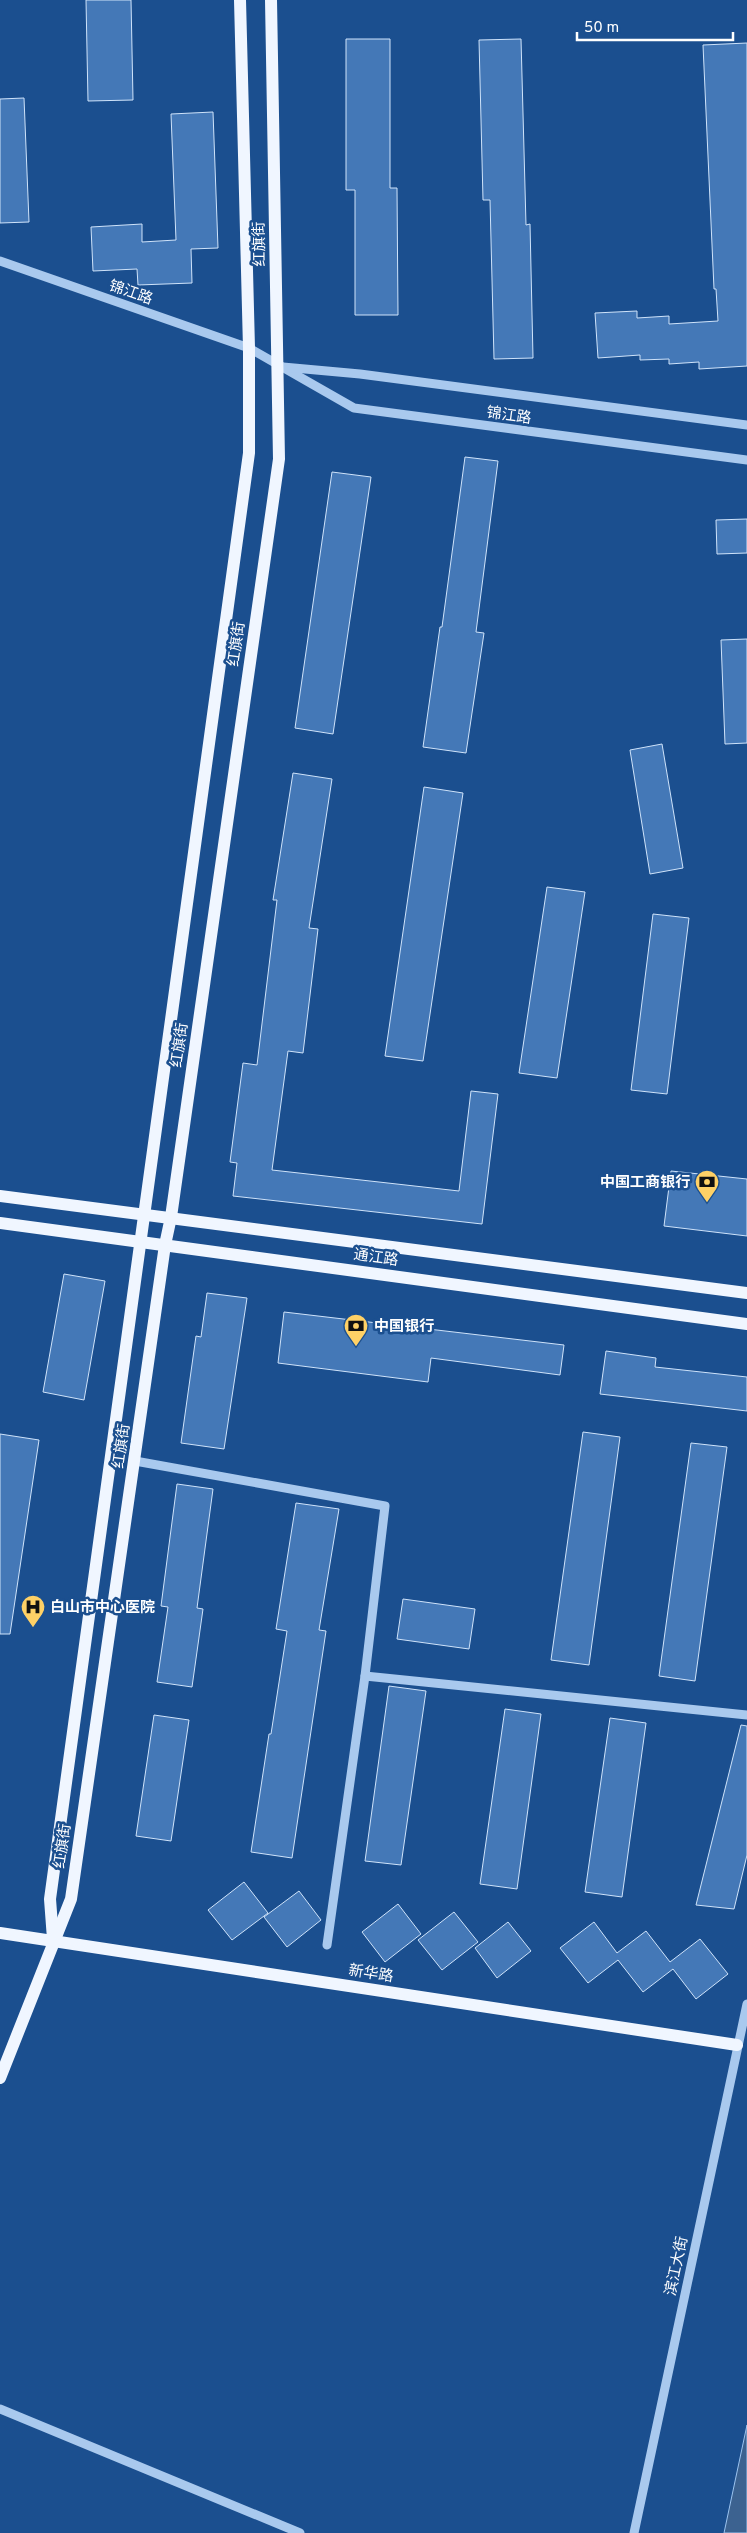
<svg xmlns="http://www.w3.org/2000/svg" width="747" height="2533" viewBox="0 0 747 2533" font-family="Overpass,'Noto Sans SC',sans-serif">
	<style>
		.water { fill: #3c6290; stroke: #9cc4f0 }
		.building { fill: #4478b7; stroke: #cfe3fa }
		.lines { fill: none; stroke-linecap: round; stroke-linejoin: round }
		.minor { stroke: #a9c9ee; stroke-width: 9 }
		.major { stroke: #f0f6ff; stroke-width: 12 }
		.labels { text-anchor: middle; stroke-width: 5; stroke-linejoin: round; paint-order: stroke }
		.street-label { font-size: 15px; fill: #fff; stroke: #1b4f8f }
		.poi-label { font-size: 15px; font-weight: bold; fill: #fff; stroke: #1b4f8f; text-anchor: start }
	</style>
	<rect width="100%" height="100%" fill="#1b4f8f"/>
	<!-- water -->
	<polygon class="water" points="747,2425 747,2533 724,2533"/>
	<!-- building -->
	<g class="building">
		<polygon points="86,0 131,0 133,100 88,101"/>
		<polygon points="346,39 390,39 390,188 397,188 398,315 355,315 355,190 346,190"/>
		<polygon points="521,39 526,225 530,224 533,358 494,359 490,200 483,200 479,40"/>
		<polygon points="747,43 747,366 699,369 699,362 669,364 669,359 640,360 640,355 598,358 595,313 637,311 637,318 669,316 669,324 718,321 716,289 714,289 703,45"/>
		<polygon points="24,98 29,222 0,223 0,99"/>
		<polygon points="213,112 218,248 191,249 192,283 138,285 137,269 93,271 91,227 142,224 142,242 176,240 171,114"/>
		<polygon points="465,457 498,461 476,632 484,633 466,753 423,747 440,627 442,627"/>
		<polygon points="332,472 371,477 333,734 295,728"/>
		<polygon points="747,519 747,553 717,554 716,520"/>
		<polygon points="747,639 747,743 725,744 721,640"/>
		<polygon points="662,744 683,868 650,874 630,750"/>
		<polygon points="293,773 332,779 309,928 318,929 303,1053 288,1051 272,1170 459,1191 471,1091 498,1094 482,1224 233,1196 237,1163 230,1162 243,1063 257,1065 277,900 273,900"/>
		<polygon points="424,787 463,793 423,1061 385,1056"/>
		<polygon points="547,887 585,892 557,1078 519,1073"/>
		<polygon points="653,914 689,918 667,1094 631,1090"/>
		<polygon points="671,1171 747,1179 747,1236 664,1226"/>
		<polygon points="64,1274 105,1281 84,1400 43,1392"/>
		<polygon points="207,1293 247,1298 224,1449 181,1443 196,1336 201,1337"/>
		<polygon points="284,1312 564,1345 560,1375 431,1358 428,1382 278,1363"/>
		<polygon points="606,1351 656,1358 655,1367 747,1377 747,1411 600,1394"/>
		<polygon points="583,1432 620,1437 589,1665 551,1660"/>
		<polygon points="0,1434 39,1440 10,1634 0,1634"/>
		<polygon points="691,1443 727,1447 695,1681 659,1676"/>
		<polygon points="177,1484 213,1489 197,1608 203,1609 192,1687 157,1682 168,1607 161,1606"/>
		<polygon points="296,1503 339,1509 319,1630 326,1631 292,1858 251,1852 269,1734 271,1734 287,1631 276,1629"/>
		<polygon points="403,1599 475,1609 469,1649 397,1639"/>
		<polygon points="389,1686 426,1691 401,1865 365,1861"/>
		<polygon points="505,1709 541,1714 517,1889 480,1884"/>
		<polygon points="154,1715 189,1720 171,1841 136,1836"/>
		<polygon points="610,1718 646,1723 622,1897 585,1892"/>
		<polygon points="741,1725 747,1726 747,1855 734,1909 696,1905"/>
		<polygon points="244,1882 268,1913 232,1940 208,1910"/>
		<polygon points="299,1891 321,1920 287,1947 264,1917"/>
		<polygon points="398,1904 421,1934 385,1962 362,1932"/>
		<polygon points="454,1912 478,1942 442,1970 418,1940"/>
		<polygon points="508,1922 531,1951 497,1978 475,1948"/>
		<polygon points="594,1922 617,1953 646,1931 670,1962 700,1939 728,1974 696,1999 673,1969 643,1992 618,1960 588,1983 560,1948"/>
	</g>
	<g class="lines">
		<!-- minor -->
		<g class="minor">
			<polyline points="0,261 249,348 354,408 747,460"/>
			<polyline points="283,367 360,374 747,425"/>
			<polyline points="135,1461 385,1506 365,1676 747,1715"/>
			<polyline points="327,1945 365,1676"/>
			<polyline points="0,2409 300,2533"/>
			<polyline points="634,2533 747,2004"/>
		</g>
		<!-- major -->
		<g class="major">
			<polyline points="0,1196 747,1293"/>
			<polyline points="0,1223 747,1324"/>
			<polyline points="0,1933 737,2045"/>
			<polyline points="53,1939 50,1899 249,453 249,348 240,0"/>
			<polyline points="0,2078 71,1899 165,1245 171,1217 279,459 271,0"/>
		</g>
	</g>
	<!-- icons -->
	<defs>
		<symbol id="bank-pin" viewBox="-11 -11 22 30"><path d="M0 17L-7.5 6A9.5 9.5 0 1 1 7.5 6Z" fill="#ffd166" stroke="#1b4f8f"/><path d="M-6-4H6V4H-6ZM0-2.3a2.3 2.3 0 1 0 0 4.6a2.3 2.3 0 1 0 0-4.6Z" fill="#111"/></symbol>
		<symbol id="hospital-pin" viewBox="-11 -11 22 30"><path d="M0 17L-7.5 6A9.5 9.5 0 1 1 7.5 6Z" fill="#ffd166" stroke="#1b4f8f"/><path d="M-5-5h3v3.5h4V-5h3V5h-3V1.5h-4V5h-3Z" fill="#111"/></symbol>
	</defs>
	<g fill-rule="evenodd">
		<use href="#bank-pin" x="693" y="1168" width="28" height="38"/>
		<use href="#bank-pin" x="342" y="1312" width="28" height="38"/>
		<use href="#hospital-pin" x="19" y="1593" width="28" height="38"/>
	</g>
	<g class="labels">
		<!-- street labels -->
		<g class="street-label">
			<text transform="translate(259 244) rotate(-91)" y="5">红旗街</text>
			<text transform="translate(131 292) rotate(19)" y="5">锦江路</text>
			<text transform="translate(509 415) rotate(8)" y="5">锦江路</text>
			<text transform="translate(236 644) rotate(-82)" y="5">红旗街</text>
			<text transform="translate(179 1045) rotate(-82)" y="5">红旗街</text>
			<text transform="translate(376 1257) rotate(8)" y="5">通江路</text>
			<text transform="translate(121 1446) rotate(-82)" y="5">红旗街</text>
			<text transform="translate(62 1846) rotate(-82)" y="5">红旗街</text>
			<text transform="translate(371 1973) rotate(9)" y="5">新华路</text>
			<text transform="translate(676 2266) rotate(-78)" y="5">滨江大街</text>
		</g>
		<!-- poi labels -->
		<g class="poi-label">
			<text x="690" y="1187" text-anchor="end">中国工商银行</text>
			<text x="374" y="1331">中国银行</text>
			<text x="50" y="1612">白山市中心医院</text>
		</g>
	</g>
	<!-- scale -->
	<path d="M577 32v8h156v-8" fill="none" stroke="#ffffff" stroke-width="2.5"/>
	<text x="584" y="32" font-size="15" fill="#ffffff" stroke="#1b4f8f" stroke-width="4" paint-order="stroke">50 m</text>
</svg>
